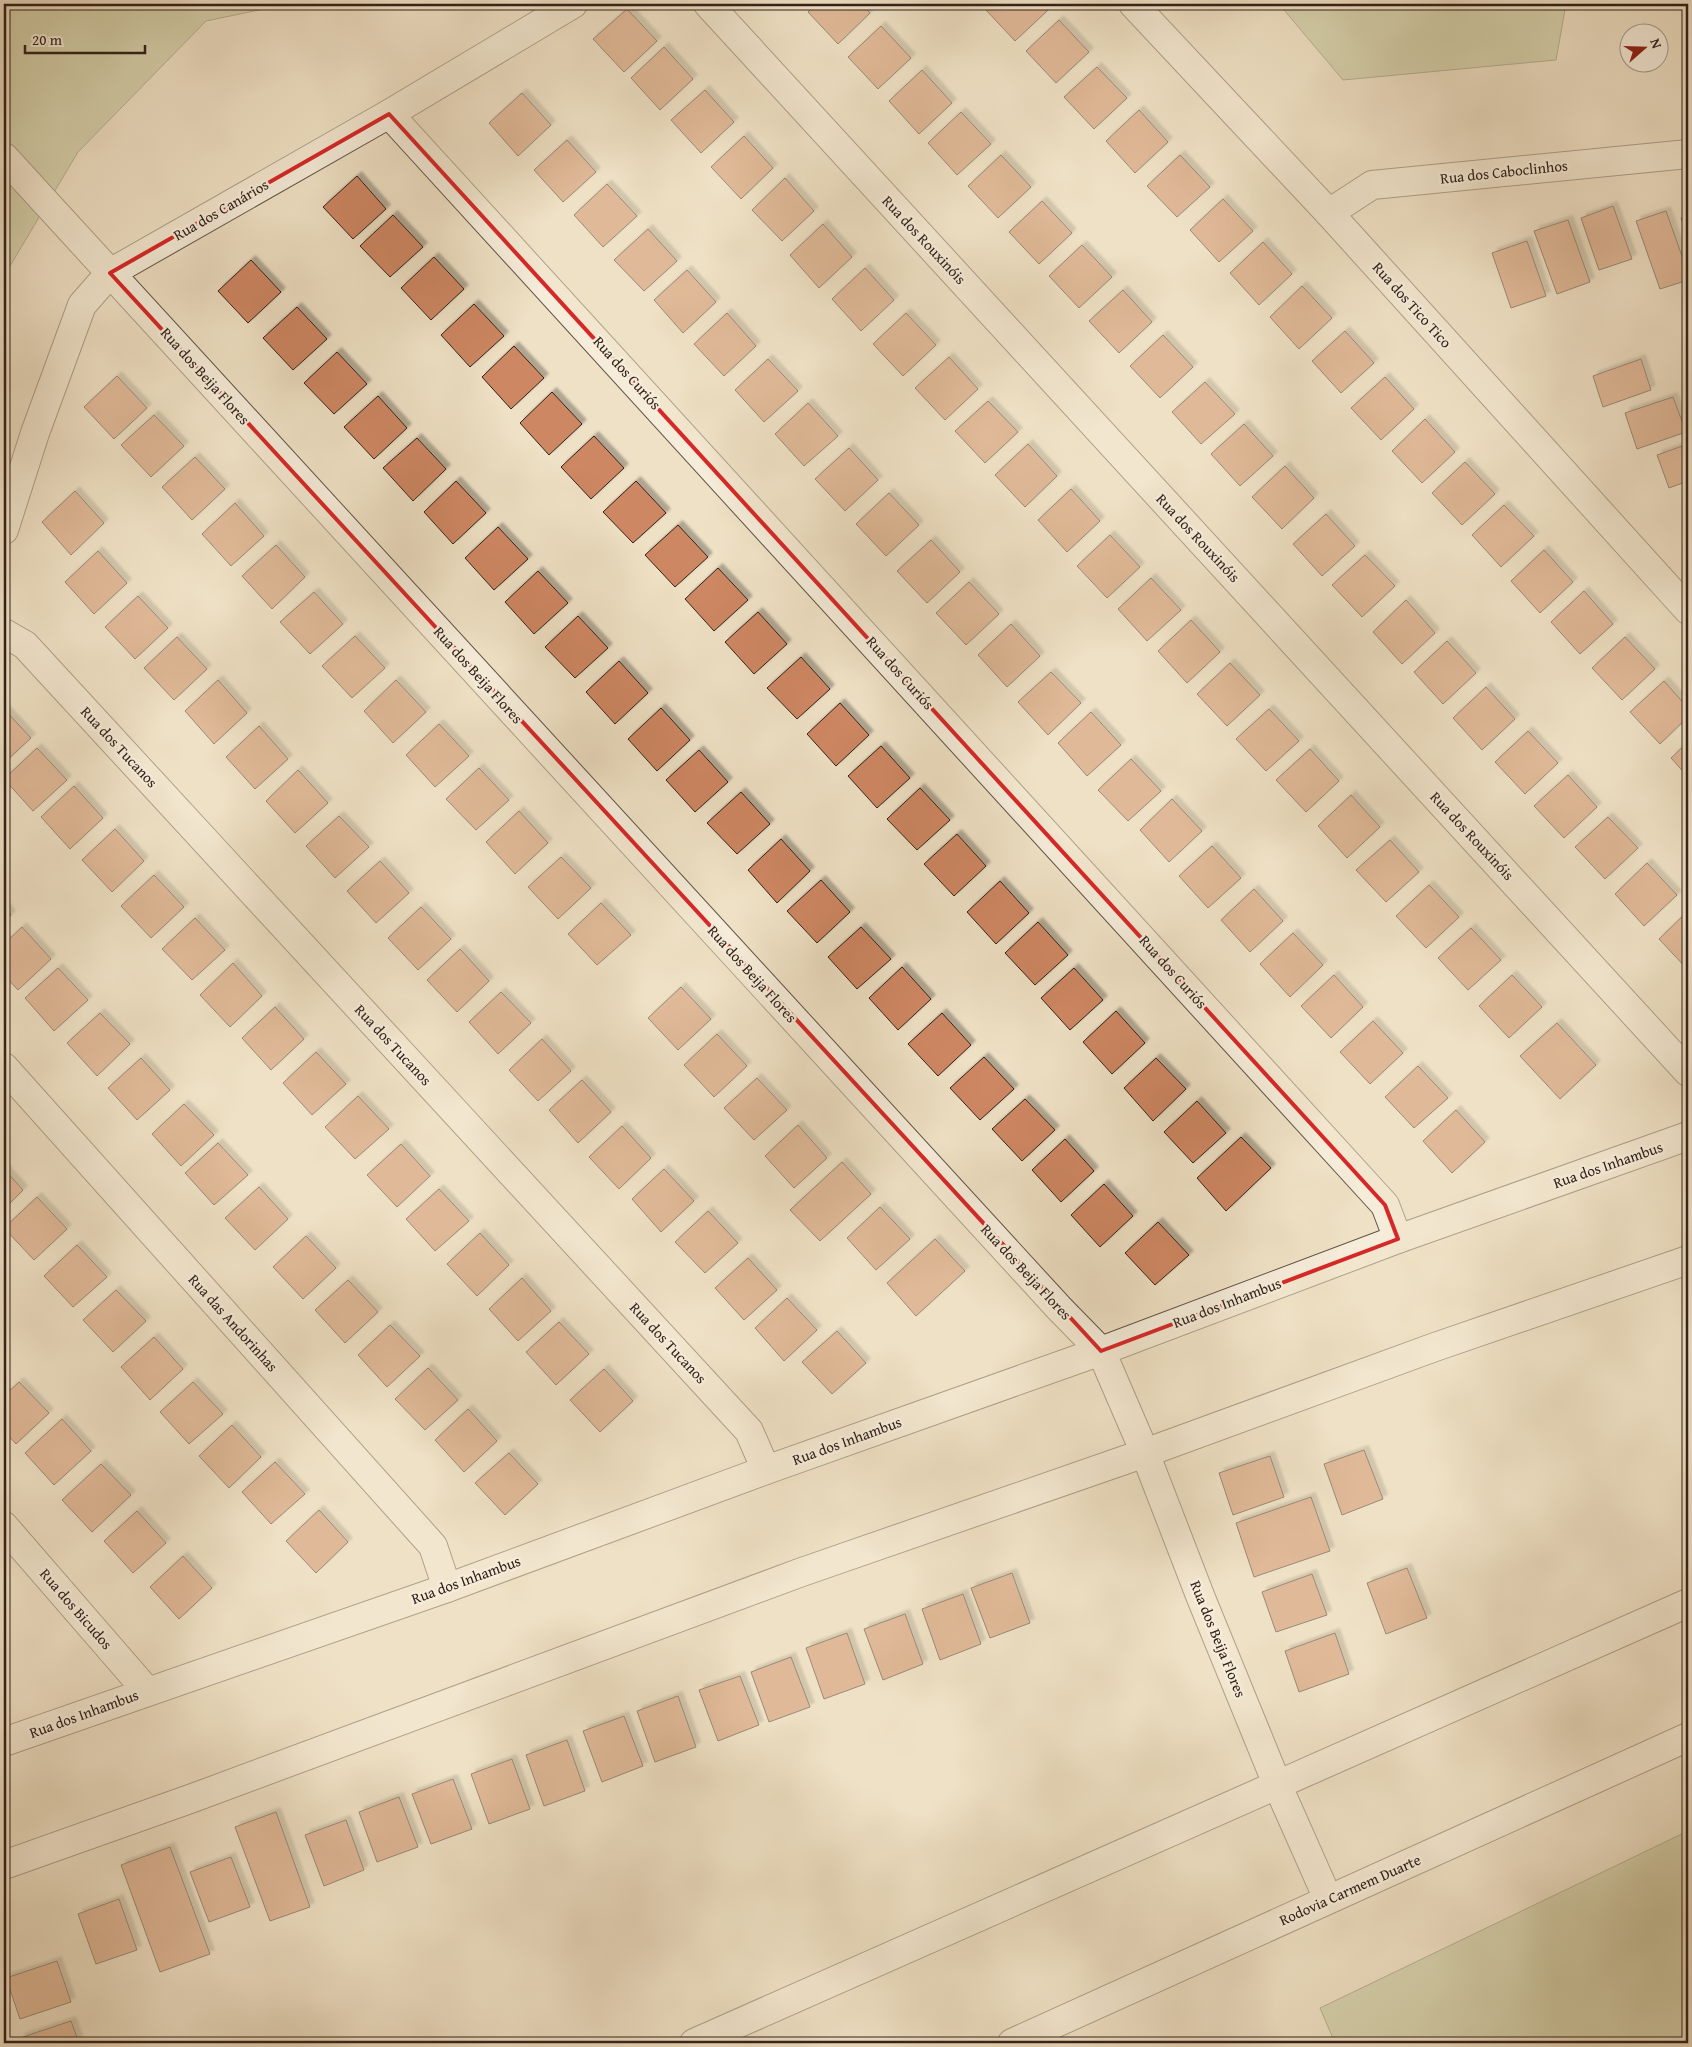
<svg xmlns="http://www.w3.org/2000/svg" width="1692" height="2047" viewBox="0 0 1692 2047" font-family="'Gentium Book Plus',serif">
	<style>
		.green { fill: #bbc293; stroke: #777256 }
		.building { fill: #ce8763; stroke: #33211a; filter: url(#shadow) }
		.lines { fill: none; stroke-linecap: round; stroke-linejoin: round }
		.minor-casing { stroke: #625145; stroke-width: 30 }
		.tertiary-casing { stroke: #625145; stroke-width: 30 }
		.minor { stroke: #f5ecd9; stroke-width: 28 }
		.tertiary { stroke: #f5ecd9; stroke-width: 28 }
		.marked { fill: none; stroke: #d62828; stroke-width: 4; stroke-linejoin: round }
		.labels { text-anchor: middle; stroke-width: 5; stroke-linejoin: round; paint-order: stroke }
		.street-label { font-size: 15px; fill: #33211a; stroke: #f5ecd9 }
	</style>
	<defs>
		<filter id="shadow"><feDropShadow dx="4.5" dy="-4.5" stdDeviation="1" flood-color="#0004"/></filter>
	</defs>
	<rect width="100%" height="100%" fill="#efe1c5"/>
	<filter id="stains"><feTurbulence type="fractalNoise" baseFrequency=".004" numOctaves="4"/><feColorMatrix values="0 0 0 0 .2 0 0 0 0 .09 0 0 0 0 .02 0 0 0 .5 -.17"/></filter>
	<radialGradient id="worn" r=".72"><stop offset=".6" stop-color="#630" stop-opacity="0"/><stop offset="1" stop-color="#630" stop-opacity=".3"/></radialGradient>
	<!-- green -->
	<g class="green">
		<polygon points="4,4 288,4 206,21 78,152 4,276"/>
		<polygon points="1279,4 1566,4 1556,60 1343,80"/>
		<polygon points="1688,1831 1688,2043 1335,2043 1320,2008"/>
	</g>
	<!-- building -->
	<g class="building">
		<polygon points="817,4 862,4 870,13 838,44 808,12"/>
		<polygon points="990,4 1042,4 1048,10 1015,41 985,9"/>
		<polygon points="627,9 657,41 624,72 593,39"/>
		<polygon points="1059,20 1089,52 1056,83 1026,51"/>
		<polygon points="881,26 911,58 878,89 848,57"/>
		<polygon points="664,47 693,79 660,110 631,78"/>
		<polygon points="1097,67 1127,98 1094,129 1064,97"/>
		<polygon points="922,70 952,103 919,134 889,101"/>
		<polygon points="705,90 734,122 701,153 671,120"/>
		<polygon points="522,93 551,125 518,156 489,123"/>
		<polygon points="1139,110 1168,142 1135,173 1106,141"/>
		<polygon points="961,112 991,144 957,175 928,143"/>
		<polygon points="744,136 773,168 741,199 711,167"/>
		<polygon points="567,140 596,172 563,202 534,170"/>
		<polygon points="1001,155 1031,187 998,218 968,186"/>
		<polygon points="1180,155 1210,187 1177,217 1147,186"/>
		<polygon points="357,176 386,209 353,239 323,207"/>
		<polygon points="785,178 814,211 782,241 752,210"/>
		<polygon points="607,184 637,216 603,247 574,215"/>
		<polygon points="1223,199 1253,231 1219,262 1190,230"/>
		<polygon points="1042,201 1072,233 1039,264 1009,232"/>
		<polygon points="1613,206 1632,259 1599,270 1581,218"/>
		<polygon points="1666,211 1688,273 1688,280 1660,289 1636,221"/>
		<polygon points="393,215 423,247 390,277 360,246"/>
		<polygon points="1688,215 1688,237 1681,218"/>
		<polygon points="1568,220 1590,282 1557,294 1534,231"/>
		<polygon points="823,224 852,257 819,288 790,255"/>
		<polygon points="648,229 677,261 644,291 614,260"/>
		<polygon points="1527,241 1546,296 1511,308 1492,253"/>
		<polygon points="1263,242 1292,274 1259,305 1230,273"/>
		<polygon points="1082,245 1112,277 1079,308 1049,276"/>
		<polygon points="434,257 464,289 431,320 401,288"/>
		<polygon points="251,260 281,292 248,323 218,291"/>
		<polygon points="865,268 894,300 861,331 832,299"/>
		<polygon points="687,270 716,302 683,333 654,300"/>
		<polygon points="1302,286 1332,318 1299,349 1270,317"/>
		<polygon points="1123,290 1152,322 1119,353 1089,321"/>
		<polygon points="474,304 504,336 470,367 441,335"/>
		<polygon points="297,307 327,339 293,370 263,338"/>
		<polygon points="727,313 756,346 724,376 694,344"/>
		<polygon points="906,313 936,345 903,376 873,344"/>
		<polygon points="1345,331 1374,363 1341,393 1312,361"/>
		<polygon points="1163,335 1193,367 1160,398 1130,366"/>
		<polygon points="514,346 544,378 511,409 482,377"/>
		<polygon points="337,352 367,384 334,414 304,383"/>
		<polygon points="949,357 978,389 945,420 915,388"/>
		<polygon points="768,359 798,391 764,422 735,390"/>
		<polygon points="1641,359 1651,390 1603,407 1593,376"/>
		<polygon points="117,376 147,408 114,439 84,407"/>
		<polygon points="1385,377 1414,409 1381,440 1351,408"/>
		<polygon points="1205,382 1235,414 1201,444 1172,412"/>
		<polygon points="552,392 582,424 549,455 520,423"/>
		<polygon points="378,396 407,428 374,459 344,427"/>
		<polygon points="1673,397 1686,432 1637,449 1625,413"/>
		<polygon points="988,401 1018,432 985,463 955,431"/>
		<polygon points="808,403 838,436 804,466 775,434"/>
		<polygon points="154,415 184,446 151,477 121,445"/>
		<polygon points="1425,419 1455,452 1422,483 1392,451"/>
		<polygon points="1244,424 1273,456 1240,486 1211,454"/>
		<polygon points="594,436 624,468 591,499 561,467"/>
		<polygon points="417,438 446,469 413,501 383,468"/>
		<polygon points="1028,444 1057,476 1025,507 995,475"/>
		<polygon points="1688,444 1688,481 1669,488 1657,455"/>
		<polygon points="849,448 878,480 845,511 815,479"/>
		<polygon points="195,457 225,489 192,520 162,487"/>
		<polygon points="1465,462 1495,494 1462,525 1432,493"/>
		<polygon points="1285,466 1314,498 1282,529 1252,497"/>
		<polygon points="456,481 486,513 453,544 424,512"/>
		<polygon points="636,481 666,513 633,543 603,512"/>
		<polygon points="1071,489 1100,521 1067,552 1038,520"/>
		<polygon points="75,491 104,523 71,555 42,522"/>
		<polygon points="889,493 919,525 886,556 856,524"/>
		<polygon points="235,503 264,536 231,566 202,534"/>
		<polygon points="1504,505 1534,536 1501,567 1472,535"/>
		<polygon points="1326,514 1355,546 1322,576 1293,544"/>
		<polygon points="678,525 708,557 675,587 645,555"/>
		<polygon points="498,527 528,559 494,590 465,558"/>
		<polygon points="1110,535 1140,567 1107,598 1077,566"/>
		<polygon points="931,540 960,572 927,603 897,571"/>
		<polygon points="276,545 305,577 272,609 242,576"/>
		<polygon points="1544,550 1573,582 1540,613 1511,581"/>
		<polygon points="98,551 127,583 94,614 65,582"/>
		<polygon points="1365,555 1395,586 1362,617 1332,585"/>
		<polygon points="718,568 748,600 714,631 685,599"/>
		<polygon points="538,571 568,603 534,634 505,602"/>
		<polygon points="1151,578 1181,610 1147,641 1118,609"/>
		<polygon points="969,582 999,614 966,645 936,613"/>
		<polygon points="1584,591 1613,624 1580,654 1551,622"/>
		<polygon points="314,592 343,624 310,654 280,622"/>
		<polygon points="138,596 168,628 135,659 105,627"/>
		<polygon points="1406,600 1435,633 1402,664 1373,632"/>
		<polygon points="758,612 787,644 754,674 725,642"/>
		<polygon points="578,616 608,648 575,678 545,647"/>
		<polygon points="1191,620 1220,652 1187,683 1158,651"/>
		<polygon points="1011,624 1040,656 1007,687 978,655"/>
		<polygon points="355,636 385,668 352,698 322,666"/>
		<polygon points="177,637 207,669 174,700 144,668"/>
		<polygon points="1625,637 1655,669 1622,700 1592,668"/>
		<polygon points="1447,641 1476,673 1443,704 1414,672"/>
		<polygon points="801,657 830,689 797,719 767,688"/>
		<polygon points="619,661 648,693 615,724 586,692"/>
		<polygon points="1230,663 1260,695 1227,726 1197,694"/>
		<polygon points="1051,672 1081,703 1048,735 1018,702"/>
		<polygon points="218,680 247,713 214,744 185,711"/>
		<polygon points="396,680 426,712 393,743 364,711"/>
		<polygon points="1664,681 1688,708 1688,717 1660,744 1630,712"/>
		<polygon points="1486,687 1515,719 1482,750 1453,718"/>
		<polygon points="840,703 869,735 836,766 807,734"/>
		<polygon points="661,708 690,740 657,771 628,739"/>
		<polygon points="4,709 31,738 4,763"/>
		<polygon points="1269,709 1299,741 1266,771 1236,739"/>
		<polygon points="1091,712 1121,745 1087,776 1058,743"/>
		<polygon points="439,724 469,756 435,787 406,755"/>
		<polygon points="259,726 288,759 255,789 226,757"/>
		<polygon points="1528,731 1558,763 1525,794 1495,762"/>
		<polygon points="1688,742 1688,777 1671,758"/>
		<polygon points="881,746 910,778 877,808 848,776"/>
		<polygon points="37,748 67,780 33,811 4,779"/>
		<polygon points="1310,749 1339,781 1306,812 1276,780"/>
		<polygon points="699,750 728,782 695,812 666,780"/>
		<polygon points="1131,759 1161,791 1128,821 1098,790"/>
		<polygon points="479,768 509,800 476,830 446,799"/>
		<polygon points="298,770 328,803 295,833 266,801"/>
		<polygon points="1568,775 1597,807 1564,838 1534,806"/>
		<polygon points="74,786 103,818 70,849 41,817"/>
		<polygon points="920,788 950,820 917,850 887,819"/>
		<polygon points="741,792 770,824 737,854 707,823"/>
		<polygon points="1351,795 1380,827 1347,858 1318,826"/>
		<polygon points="1172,799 1202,831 1169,862 1140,830"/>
		<polygon points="519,811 548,843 515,874 486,842"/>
		<polygon points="339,816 369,847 335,878 306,846"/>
		<polygon points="1608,817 1638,848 1605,879 1575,847"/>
		<polygon points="115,829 144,861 112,892 82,860"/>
		<polygon points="957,834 986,866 954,896 924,864"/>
		<polygon points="781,839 810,871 777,903 748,870"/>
		<polygon points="1390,840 1419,872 1386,902 1356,870"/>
		<polygon points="1212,846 1241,878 1208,908 1179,876"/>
		<polygon points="561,857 591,888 558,919 528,887"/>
		<polygon points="380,861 409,893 376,923 347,891"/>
		<polygon points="1647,863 1677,895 1644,926 1615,894"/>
		<polygon points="154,875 184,907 151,938 121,906"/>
		<polygon points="821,880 850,912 817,943 787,911"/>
		<polygon points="1000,881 1029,913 996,944 967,912"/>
		<polygon points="1429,885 1459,917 1426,948 1396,916"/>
		<polygon points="1254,889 1283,921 1250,952 1221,920"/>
		<polygon points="601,903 631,935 597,965 568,934"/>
		<polygon points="4,906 11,915 4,922"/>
		<polygon points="421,907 451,939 418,970 388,938"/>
		<polygon points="1688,911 1688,970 1659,939"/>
		<polygon points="195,918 225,950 192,980 162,949"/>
		<polygon points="1038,922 1068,955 1035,985 1005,953"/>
		<polygon points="22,927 51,959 18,990 4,975 4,944"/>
		<polygon points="861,927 891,959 857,989 828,957"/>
		<polygon points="1471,928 1501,960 1468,990 1438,958"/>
		<polygon points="1293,933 1323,965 1290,997 1260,964"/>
		<polygon points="460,949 489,981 457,1012 427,980"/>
		<polygon points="233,963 262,996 230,1027 200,995"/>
		<polygon points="902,967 931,999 898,1030 869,998"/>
		<polygon points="58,968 88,1000 54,1031 25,998"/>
		<polygon points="1074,968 1103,1000 1070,1030 1041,998"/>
		<polygon points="1334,975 1363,1007 1331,1038 1301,1006"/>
		<polygon points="1512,975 1542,1007 1509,1038 1479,1006"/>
		<polygon points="681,987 711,1019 678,1050 648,1018"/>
		<polygon points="501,992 531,1023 498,1054 469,1022"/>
		<polygon points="275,1007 304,1039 271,1070 242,1038"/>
		<polygon points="1116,1011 1145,1043 1112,1074 1083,1042"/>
		<polygon points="100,1013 130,1044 97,1076 67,1043"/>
		<polygon points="942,1013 971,1045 938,1076 908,1044"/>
		<polygon points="1373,1021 1403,1053 1370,1084 1340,1052"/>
		<polygon points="1557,1023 1596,1065 1560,1099 1520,1056"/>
		<polygon points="717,1034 747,1066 714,1097 684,1065"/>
		<polygon points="542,1039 571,1071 538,1101 509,1070"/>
		<polygon points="316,1052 346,1084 312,1115 283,1083"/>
		<polygon points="984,1057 1014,1089 980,1120 950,1088"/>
		<polygon points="141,1058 170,1090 137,1120 108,1088"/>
		<polygon points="1156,1058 1186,1089 1153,1121 1124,1088"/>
		<polygon points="1418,1066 1448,1098 1414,1128 1385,1097"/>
		<polygon points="757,1078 787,1110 754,1140 724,1108"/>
		<polygon points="582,1080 611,1112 578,1143 549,1110"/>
		<polygon points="358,1096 389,1129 355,1159 325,1127"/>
		<polygon points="1025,1099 1055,1130 1022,1161 992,1129"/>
		<polygon points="1197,1101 1226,1133 1193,1163 1164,1132"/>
		<polygon points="184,1104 214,1135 181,1166 152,1134"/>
		<polygon points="1456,1110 1485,1142 1452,1173 1423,1141"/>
		<polygon points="798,1125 827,1158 794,1188 765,1156"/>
		<polygon points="622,1126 651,1158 619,1189 589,1157"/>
		<polygon points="1241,1137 1271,1168 1226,1211 1197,1178"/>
		<polygon points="1065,1139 1094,1171 1061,1202 1032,1170"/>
		<polygon points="218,1143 248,1175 214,1205 185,1173"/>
		<polygon points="401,1144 430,1176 397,1207 367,1175"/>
		<polygon points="842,1162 871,1194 820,1241 790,1210"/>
		<polygon points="4,1169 23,1190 4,1209"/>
		<polygon points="664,1169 694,1201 661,1232 632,1199"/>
		<polygon points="1104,1184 1133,1216 1100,1247 1071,1215"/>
		<polygon points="259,1187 288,1219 255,1250 225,1218"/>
		<polygon points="439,1189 469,1221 435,1251 406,1219"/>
		<polygon points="37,1197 67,1229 34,1260 4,1228"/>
		<polygon points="880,1207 910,1239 876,1270 847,1238"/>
		<polygon points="708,1211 738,1243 705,1273 675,1242"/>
		<polygon points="1158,1222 1189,1255 1155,1285 1125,1253"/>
		<polygon points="480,1233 509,1265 477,1296 447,1264"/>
		<polygon points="306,1236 336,1268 303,1299 273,1267"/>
		<polygon points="935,1239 965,1271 916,1316 887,1283"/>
		<polygon points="77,1245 107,1277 73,1307 44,1276"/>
		<polygon points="748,1258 777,1290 744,1320 715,1288"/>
		<polygon points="522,1278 551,1311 518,1341 489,1309"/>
		<polygon points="348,1280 378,1312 345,1343 315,1310"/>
		<polygon points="116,1290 146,1321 113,1352 83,1320"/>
		<polygon points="787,1298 817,1330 784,1361 755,1328"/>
		<polygon points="559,1322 589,1354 556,1385 526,1352"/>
		<polygon points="390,1325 420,1356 387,1387 358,1355"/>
		<polygon points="837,1331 866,1363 832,1394 802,1362"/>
		<polygon points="154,1337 183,1369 150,1400 121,1367"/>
		<polygon points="428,1368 458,1400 425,1430 395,1399"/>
		<polygon points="604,1369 633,1401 600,1432 570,1400"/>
		<polygon points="19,1382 49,1413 16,1444 4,1431 4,1396"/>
		<polygon points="193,1382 223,1414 189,1444 160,1412"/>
		<polygon points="468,1409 497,1441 464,1472 435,1440"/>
		<polygon points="62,1419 91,1451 54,1485 25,1453"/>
		<polygon points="232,1425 261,1457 229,1488 199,1456"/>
		<polygon points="1364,1450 1383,1499 1342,1515 1324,1464"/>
		<polygon points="509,1453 538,1484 505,1515 475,1483"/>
		<polygon points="1270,1456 1284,1497 1233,1515 1219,1473"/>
		<polygon points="275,1462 305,1494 271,1524 242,1492"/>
		<polygon points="101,1464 131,1495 92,1532 62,1500"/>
		<polygon points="1311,1497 1330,1551 1254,1577 1236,1523"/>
		<polygon points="319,1510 348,1542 316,1573 286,1541"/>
		<polygon points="137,1511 166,1543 133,1573 104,1541"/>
		<polygon points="183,1556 212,1588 179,1619 150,1587"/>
		<polygon points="1407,1568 1427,1618 1386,1634 1367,1583"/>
		<polygon points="1012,1573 1030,1623 990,1638 971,1588"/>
		<polygon points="1312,1574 1327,1615 1276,1632 1262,1592"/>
		<polygon points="963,1594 981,1644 940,1660 922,1609"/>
		<polygon points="905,1614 923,1664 883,1680 864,1629"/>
		<polygon points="847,1633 865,1684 824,1699 806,1648"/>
		<polygon points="1335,1633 1349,1674 1299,1692 1285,1651"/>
		<polygon points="791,1657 810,1707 769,1722 751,1672"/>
		<polygon points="740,1676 759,1725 718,1741 699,1690"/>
		<polygon points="678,1696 696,1747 655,1762 637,1711"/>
		<polygon points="624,1716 643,1766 602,1782 583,1731"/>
		<polygon points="567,1740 585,1791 544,1806 526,1755"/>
		<polygon points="512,1759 530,1809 489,1824 471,1774"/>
		<polygon points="453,1779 472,1829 431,1844 412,1794"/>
		<polygon points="399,1797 418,1847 377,1862 359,1812"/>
		<polygon points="276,1812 310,1907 270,1921 235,1827"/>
		<polygon points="346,1820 364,1870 324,1886 305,1835"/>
		<polygon points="170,1847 210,1954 160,1972 121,1865"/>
		<polygon points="231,1857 250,1907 209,1922 190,1872"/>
		<polygon points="119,1899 137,1950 96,1964 78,1914"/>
		<polygon points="57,1961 71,2002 20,2019 6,1978"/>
		<polygon points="71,2021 79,2043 22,2043 20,2038"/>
	</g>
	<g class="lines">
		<defs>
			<g id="minor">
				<polyline points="708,4 1688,1072"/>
				<polyline points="1133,4 1329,213 1688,610"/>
				<polyline points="389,114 1385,1205 1398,1239"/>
				<polyline points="4,157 1059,1308 1101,1351 1145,1453 1201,1598 1277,1784 1328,1899"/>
				<polyline points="1329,213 1372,185 1688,154"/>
				<polyline points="4,530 35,433 82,305 110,273 389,114 573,4"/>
				<polyline points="4,633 25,645 749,1431 766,1470"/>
				<polyline points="4,1067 433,1546 447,1588"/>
				<polyline points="4,1526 147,1691"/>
				<polyline points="4,1742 447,1588 766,1470 1101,1351 1398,1239 1688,1136"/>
				<polyline points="4,1865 190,1799 802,1572 1145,1453 1435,1347 1688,1260"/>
				<polyline points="694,2043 1688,1603"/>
			</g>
			<polyline id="tertiary" points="1012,2043 1688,1737"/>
		</defs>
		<!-- minor casing -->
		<use href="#minor" class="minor-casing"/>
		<!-- tertiary casing -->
		<use href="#tertiary" class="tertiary-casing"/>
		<!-- minor -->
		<use href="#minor" class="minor"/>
		<!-- tertiary -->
		<use href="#tertiary" class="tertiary"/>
	</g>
	<!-- marked area -->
	<path d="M0 0H1692V2047H0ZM389,114L1385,1205L1398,1239L1101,1351L110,273Z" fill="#efe1c5" fill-opacity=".55" fill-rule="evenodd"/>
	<path class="marked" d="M389,114L1385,1205L1398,1239L1101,1351L110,273Z"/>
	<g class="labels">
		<!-- street labels -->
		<g class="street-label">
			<text transform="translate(1504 172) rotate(-6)" y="5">Rua dos Caboclinhos</text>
			<text transform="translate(221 210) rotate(-30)" y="5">Rua dos Canários</text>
			<text transform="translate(924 240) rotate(47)" y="5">Rua dos Rouxinóis</text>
			<text transform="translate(1412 305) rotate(48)" y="5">Rua dos Tico Tico</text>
			<text transform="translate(627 373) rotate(48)" y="5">Rua dos Curiós</text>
			<text transform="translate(205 376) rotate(48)" y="5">Rua dos Beija Flores</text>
			<text transform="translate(1198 538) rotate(47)" y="5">Rua dos Rouxinóis</text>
			<text transform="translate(900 673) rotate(48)" y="5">Rua dos Curiós</text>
			<text transform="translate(478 675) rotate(48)" y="5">Rua dos Beija Flores</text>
			<text transform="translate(119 747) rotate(47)" y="5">Rua dos Tucanos</text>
			<text transform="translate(1472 836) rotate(47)" y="5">Rua dos Rouxinóis</text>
			<text transform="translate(1173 972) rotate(48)" y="5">Rua dos Curiós</text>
			<text transform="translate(752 974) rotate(48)" y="5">Rua dos Beija Flores</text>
			<text transform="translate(393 1045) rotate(47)" y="5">Rua dos Tucanos</text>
			<text transform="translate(1608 1165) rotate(-19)" y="5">Rua dos Inhambus</text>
			<text transform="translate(1026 1272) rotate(47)" y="5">Rua dos Beija Flores</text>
			<text transform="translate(1227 1303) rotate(-21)" y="5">Rua dos Inhambus</text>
			<text transform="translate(233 1323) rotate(48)" y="5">Rua das Andorinhas</text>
			<text transform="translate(668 1343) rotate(47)" y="5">Rua dos Tucanos</text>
			<text transform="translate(847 1441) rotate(-20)" y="5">Rua dos Inhambus</text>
			<text transform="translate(466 1580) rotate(-20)" y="5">Rua dos Inhambus</text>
			<text transform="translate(76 1609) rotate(49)" y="5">Rua dos Bicudos</text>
			<text transform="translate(1218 1639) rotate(68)" y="5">Rua dos Beija Flores</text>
			<text transform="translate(84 1714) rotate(-20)" y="5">Rua dos Inhambus</text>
			<text transform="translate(1350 1890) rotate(-24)" y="5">Rodovia Carmem Duarte</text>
		</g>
	</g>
	<!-- margin -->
	<rect width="1692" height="2047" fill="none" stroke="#efe1c5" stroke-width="20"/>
	<rect x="5" y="5" width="1682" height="2037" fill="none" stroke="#33211a" stroke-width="2.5"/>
	<rect x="10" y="10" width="1672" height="2027" fill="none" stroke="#33211a"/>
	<!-- north arrow -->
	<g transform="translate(1644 48) rotate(70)"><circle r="24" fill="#f5ecd9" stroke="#a79b8d"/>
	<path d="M0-4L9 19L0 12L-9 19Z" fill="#8f2418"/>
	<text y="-8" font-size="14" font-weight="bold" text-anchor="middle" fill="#33211a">N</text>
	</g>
	<!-- scale -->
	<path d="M25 45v8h120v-8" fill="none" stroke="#33211a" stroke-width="2.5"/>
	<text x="32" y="45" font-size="15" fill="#33211a" stroke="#f5ecd9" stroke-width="4" paint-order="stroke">20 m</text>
	<rect width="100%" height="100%" filter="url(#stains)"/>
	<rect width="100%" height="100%" fill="url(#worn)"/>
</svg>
